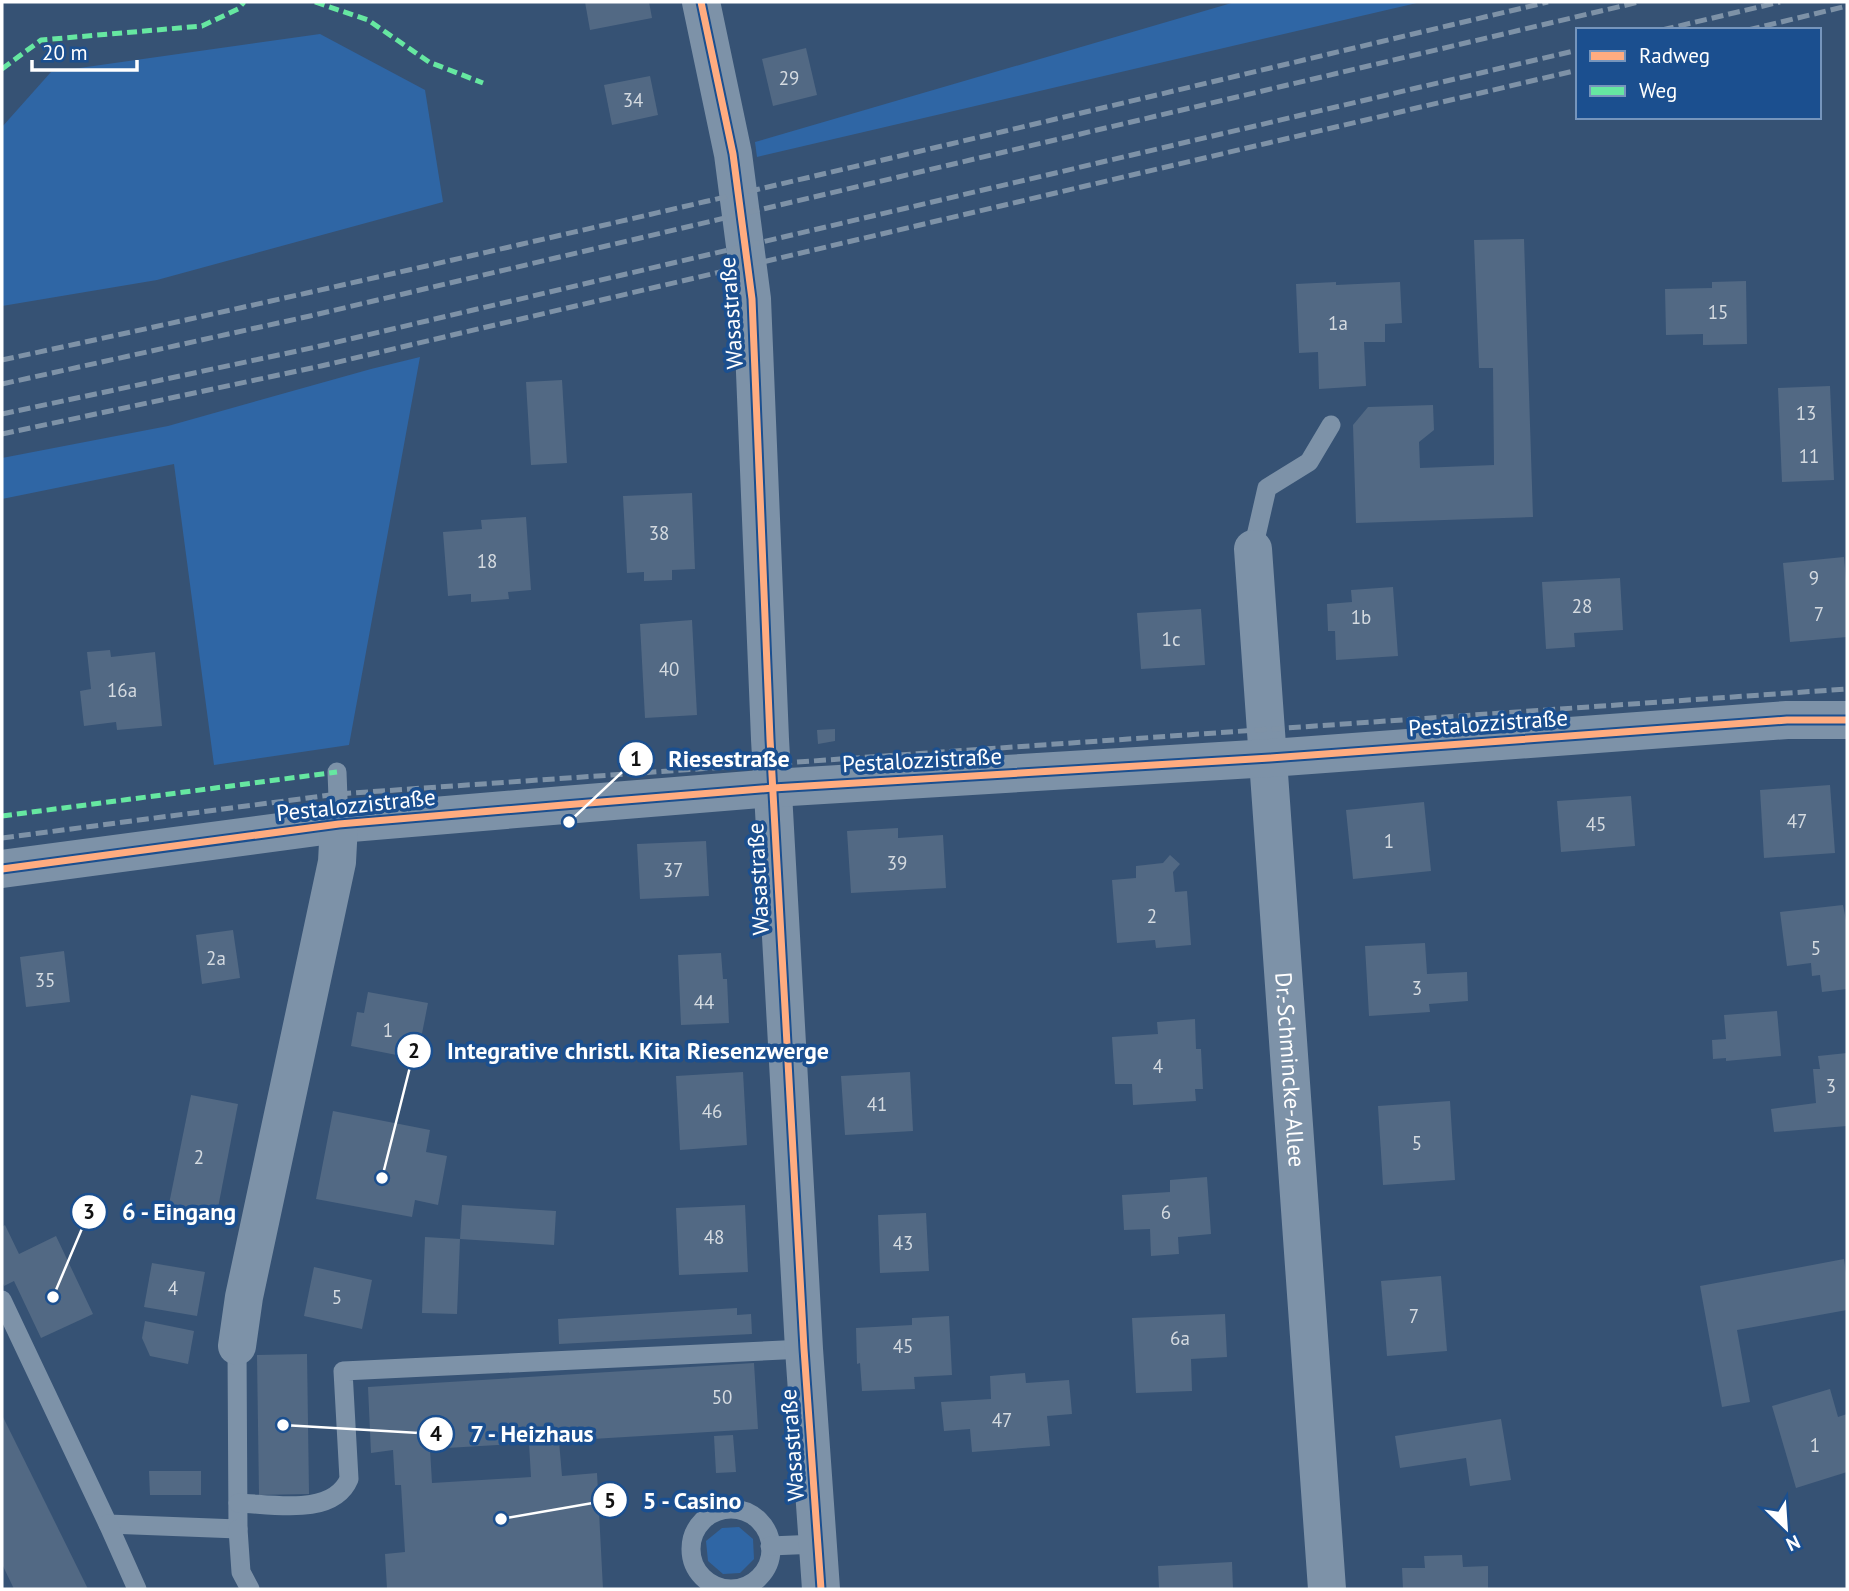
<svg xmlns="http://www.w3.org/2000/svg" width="1849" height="1591" viewBox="0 0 1849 1591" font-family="'PT Sans',sans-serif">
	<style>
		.green { fill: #2f66a5 }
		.building { fill: #526984; fill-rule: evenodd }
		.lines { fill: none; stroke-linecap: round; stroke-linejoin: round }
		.lane { stroke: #7d92a8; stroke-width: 19 }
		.street { stroke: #7d92a8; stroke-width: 38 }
		.rail { stroke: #7e92a7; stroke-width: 5; stroke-dasharray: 12 5; stroke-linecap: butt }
		.quiet { stroke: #66e7a1; stroke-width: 5; stroke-dasharray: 10 5; stroke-linecap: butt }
		.cycleway-casing { stroke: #1b4f8f; stroke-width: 11 }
		.cycleway { stroke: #ffac80; stroke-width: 7 }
		.labels { text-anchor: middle; stroke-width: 7; stroke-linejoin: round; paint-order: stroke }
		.number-label { font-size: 19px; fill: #d4dae0 }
		.street-label { font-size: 23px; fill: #fff; stroke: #1b4f8f }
		.leader { fill: none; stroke: #fff; stroke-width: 2.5 }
		.callout-dot { fill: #fff; stroke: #1b4f8f; stroke-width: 2.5 }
		.mark-label { font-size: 21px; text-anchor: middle; font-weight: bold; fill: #111 }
		.callout-label { font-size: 24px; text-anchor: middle; font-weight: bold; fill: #fff; stroke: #1b4f8f; stroke-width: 7; stroke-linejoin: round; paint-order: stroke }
	</style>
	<rect width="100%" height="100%" fill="#365274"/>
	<!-- green -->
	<g class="green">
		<polygon points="1235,2 1421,2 757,157 755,142"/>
		<polygon points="320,34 425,90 443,202 157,280 2,306 2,127 51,72"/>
		<polygon points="420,357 349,745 214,765 174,464 2,499 2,458 168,426 371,369"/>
		<polygon points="739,1527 753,1539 754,1559 740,1573 723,1574 708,1561 706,1541 722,1528"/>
	</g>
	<!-- building -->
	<g class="building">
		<polygon points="585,2 649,2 652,18 590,30"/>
		<polygon points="806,48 817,95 773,106 762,59"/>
		<polygon points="650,76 658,115 612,125 604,85"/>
		<polygon points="1524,239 1533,517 1356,523 1353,425 1368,407 1433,405 1434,430 1419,442 1420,468 1494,465 1493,368 1479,368 1474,240"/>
		<polygon points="1746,281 1747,344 1703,345 1703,334 1666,335 1665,289 1712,288 1712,282"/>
		<polygon points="1336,282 1336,285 1400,282 1402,323 1385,324 1385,342 1364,342 1366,386 1319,389 1318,352 1299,353 1296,284"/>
		<polygon points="562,380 567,463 531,465 526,382"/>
		<polygon points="1830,386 1834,480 1782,482 1778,388"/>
		<polygon points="692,493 695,569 672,570 672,580 644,581 644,572 627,573 623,496"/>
		<polygon points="526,517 531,590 508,592 509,599 471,602 471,594 448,596 443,532 482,529 481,520"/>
		<polygon points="1844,557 1847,591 1847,637 1790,642 1783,563"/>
		<polygon points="1620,578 1623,630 1574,633 1575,647 1546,649 1542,582"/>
		<polygon points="1393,587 1398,656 1336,660 1335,631 1328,631 1327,604 1352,602 1351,590"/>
		<polygon points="1201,609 1205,665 1141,669 1137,613"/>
		<polygon points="692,620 697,715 645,718 640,624"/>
		<polygon points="110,650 111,657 155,652 162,726 117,730 116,722 84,726 80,691 91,689 87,652"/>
		<polygon points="835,729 835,741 818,744 817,730"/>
		<polygon points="1830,785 1835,853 1764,858 1760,790"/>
		<polygon points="1631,796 1635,846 1561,852 1557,801"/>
		<polygon points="1424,802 1431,871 1353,879 1346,810"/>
		<polygon points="898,828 898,838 943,835 946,888 851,893 847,831"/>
		<polygon points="706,841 709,896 640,899 637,844"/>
		<polygon points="1170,855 1180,864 1173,872 1175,892 1187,891 1191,945 1156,948 1155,940 1117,943 1112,880 1136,878 1136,866 1163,863"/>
		<polygon points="1843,905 1847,925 1847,989 1822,992 1820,975 1812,976 1811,963 1787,966 1780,912"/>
		<polygon points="233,930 240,978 202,984 196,935"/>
		<polygon points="1425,943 1427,974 1467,972 1468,1001 1429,1004 1430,1012 1369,1016 1365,946"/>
		<polygon points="64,951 70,1002 26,1007 20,957"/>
		<polygon points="721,953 723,979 727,979 729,1023 681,1025 678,955"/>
		<polygon points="368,992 428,1003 417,1059 351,1046 357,1012 364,1013"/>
		<polygon points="1777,1011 1781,1056 1726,1061 1726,1058 1713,1059 1712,1040 1726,1039 1724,1015"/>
		<polygon points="1195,1019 1196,1049 1201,1049 1203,1089 1195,1089 1196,1101 1133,1105 1132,1084 1115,1084 1112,1037 1158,1034 1157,1022"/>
		<polygon points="1847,1053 1847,1126 1774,1132 1771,1109 1816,1103 1813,1069 1820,1069 1818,1056"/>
		<polygon points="743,1072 747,1145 680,1150 676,1076"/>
		<polygon points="910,1072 913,1131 845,1135 841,1076"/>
		<polygon points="191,1095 238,1104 217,1213 169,1204"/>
		<polygon points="1450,1101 1455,1180 1383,1185 1378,1106"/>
		<polygon points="333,1111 430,1130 426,1152 447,1156 438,1205 415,1200 412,1217 316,1199"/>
		<polygon points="1207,1177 1211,1234 1178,1237 1179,1254 1151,1256 1150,1229 1124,1230 1122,1195 1170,1192 1170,1180"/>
		<polygon points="462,1205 556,1211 554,1245 460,1239"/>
		<polygon points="745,1205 748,1272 679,1275 676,1208"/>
		<polygon points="926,1213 929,1271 880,1273 878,1215"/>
		<polygon points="5,1225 19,1254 56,1236 93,1314 41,1338 14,1281 4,1286 2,1281 2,1227"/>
		<polygon points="425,1237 460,1239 457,1314 422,1313"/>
		<polygon points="1844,1259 1847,1280 1847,1310 1737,1330 1750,1402 1722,1407 1700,1286"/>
		<polygon points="152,1263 205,1272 197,1316 144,1307"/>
		<polygon points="314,1267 372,1280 362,1329 304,1316"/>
		<polygon points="1441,1276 1447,1351 1387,1356 1381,1281"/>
		<polygon points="737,1308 737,1315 751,1314 752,1334 559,1344 558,1319"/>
		<polygon points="1225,1314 1227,1357 1191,1359 1192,1391 1136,1393 1132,1318"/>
		<polygon points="949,1316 952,1375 914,1377 915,1389 862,1391 860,1363 857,1364 856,1328 912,1325 912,1318"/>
		<polygon points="145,1321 194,1331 188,1364 150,1356 142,1338"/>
		<polygon points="307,1354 309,1494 259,1495 257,1355"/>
		<path d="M754,1363L758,1429L559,1441L562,1476L597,1473L603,1589H387L385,1554L405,1552L401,1485H395L393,1450L371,1453L368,1387ZM529,1443L531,1477L432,1483L430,1449Z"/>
		<polygon points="1025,1373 1026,1383 1069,1380 1072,1414 1047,1416 1050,1446 972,1452 970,1429 944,1431 941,1402 991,1399 990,1376"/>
		<polygon points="1830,1389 1838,1417 1847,1414 1847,1472 1796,1488 1772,1406"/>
		<polygon points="2,1415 88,1589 14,1589 2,1564"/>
		<polygon points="1501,1419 1511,1480 1470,1486 1466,1458 1400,1468 1395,1436"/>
		<polygon points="733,1435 736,1472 716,1473 714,1436"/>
		<polygon points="149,1471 201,1471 201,1495 150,1495"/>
		<polygon points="1462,1555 1463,1567 1488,1566 1488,1589 1403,1589 1402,1568 1425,1568 1424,1556"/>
		<polygon points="1232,1562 1233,1589 1159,1589 1158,1566"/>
	</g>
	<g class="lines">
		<!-- lane -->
		<g class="lane">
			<polyline points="1253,549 1267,488 1309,462 1331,425"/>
			<polyline points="337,772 339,824"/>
			<polyline points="2,1300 108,1524 238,1529 237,1346"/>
			<path d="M238,1503C272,1504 333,1517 349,1479L343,1371L804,1349"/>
			<circle cx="731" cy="1549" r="40"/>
			<polyline points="108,1524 137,1589"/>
			<polyline points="238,1529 241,1572 250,1589"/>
			<polyline points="770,1546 818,1544"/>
		</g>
		<!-- street -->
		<g class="street">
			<polyline points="701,2 733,154 752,299 770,739 804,1349 821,1589"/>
			<path id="s1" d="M1253,549L1327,1589"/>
			<polyline points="2,869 339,824 564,805 773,788 1270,758 1787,720 1847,720"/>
			<polyline points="237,1346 244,1297 337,862 339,824"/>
		</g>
		<!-- rail -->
		<g class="rail">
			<polyline points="1662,30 1780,2"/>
			<polyline points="1748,30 1847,6"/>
			<path d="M2,360C519,249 1033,124 1548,2"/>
			<polyline points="2,384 310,316 1639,2"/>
			<polyline points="2,414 316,347 1578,50"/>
			<polyline points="2,434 321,366 1578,70"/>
			<polyline points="2,838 338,794 1847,689"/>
		</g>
		<!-- quiet -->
		<g class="quiet">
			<polyline points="315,2 368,20 429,62 483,83"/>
			<polyline points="2,69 41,40 202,26 238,9 244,2"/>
			<polyline points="2,816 337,772"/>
		</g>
		<defs>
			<g id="cycleway">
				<polyline points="701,2 733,154 752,299 770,739 804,1349 821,1589"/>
				<polyline points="2,869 339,824 564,805 773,788 1270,758 1787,720 1847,720"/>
			</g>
		</defs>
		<!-- cycleway casing -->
		<use href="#cycleway" class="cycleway-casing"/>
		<!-- cycleway -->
		<use href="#cycleway" class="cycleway"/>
	</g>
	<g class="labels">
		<!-- number labels -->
		<g class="number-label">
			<text x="789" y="85">29</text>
			<text x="633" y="107">34</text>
			<text x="1718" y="319">15</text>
			<text x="1338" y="330">1a</text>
			<text x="1806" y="420">13</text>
			<text x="1809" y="463">11</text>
			<text x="659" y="540">38</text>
			<text x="487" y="568">18</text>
			<text x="1814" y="585">9</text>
			<text x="1582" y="613">28</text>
			<text x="1819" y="621">7</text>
			<text x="1361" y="624">1b</text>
			<text x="1171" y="646">1c</text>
			<text x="669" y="676">40</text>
			<text x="122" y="697">16a</text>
			<text x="1797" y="828">47</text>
			<text x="1596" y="831">45</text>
			<text x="1389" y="848">1</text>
			<text x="897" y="870">39</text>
			<text x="673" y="877">37</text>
			<text x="1152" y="923">2</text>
			<text x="1816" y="955">5</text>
			<text x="216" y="965">2a</text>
			<text x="45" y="987">35</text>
			<text x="1417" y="995">3</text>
			<text x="704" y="1009">44</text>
			<text x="388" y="1037">1</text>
			<text x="1158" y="1073">4</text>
			<text x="1831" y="1093">3</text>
			<text x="877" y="1111">41</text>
			<text x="712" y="1118">46</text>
			<text x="1417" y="1150">5</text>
			<text x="199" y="1164">2</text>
			<text x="1166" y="1219">6</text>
			<text x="714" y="1244">48</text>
			<text x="903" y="1250">43</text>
			<text x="173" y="1295">4</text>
			<text x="337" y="1304">5</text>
			<text x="1414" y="1323">7</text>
			<text x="1180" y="1345">6a</text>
			<text x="903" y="1353">45</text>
			<text x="722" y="1404">50</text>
			<text x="1002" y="1427">47</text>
			<text x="1815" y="1452">1</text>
		</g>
		<!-- street labels -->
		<g class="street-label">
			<text transform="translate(731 313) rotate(-94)" y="8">Wasastraße</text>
			<text transform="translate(1488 723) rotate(-4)" y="8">Pestalozzistraße</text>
			<text transform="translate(922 760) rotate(-3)" y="8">Pestalozzistraße</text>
			<text transform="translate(356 805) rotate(-6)" y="8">Pestalozzistraße</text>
			<text transform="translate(758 879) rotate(-93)" y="8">Wasastraße</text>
			<text dy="8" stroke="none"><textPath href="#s1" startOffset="522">Dr.-Schmincke-Allee</textPath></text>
			<text transform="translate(792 1445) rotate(-94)" y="8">Wasastraße</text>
		</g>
	</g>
	<!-- callouts -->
	<path class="leader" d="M569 822L636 759M382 1178L414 1051M53 1297L89 1212M283 1425L436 1434M501 1519L610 1500"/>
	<g class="callout-dot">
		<circle cx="569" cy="822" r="7"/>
		<circle cx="382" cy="1178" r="7"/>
		<circle cx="53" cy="1297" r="7"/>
		<circle cx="283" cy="1425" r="7"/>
		<circle cx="501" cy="1519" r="7"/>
		<circle cx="636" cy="759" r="18"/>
		<circle cx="414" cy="1051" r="18"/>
		<circle cx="89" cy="1212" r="18"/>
		<circle cx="436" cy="1434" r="18"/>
		<circle cx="610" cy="1500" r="18"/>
	</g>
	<g class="mark-label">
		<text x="636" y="766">1</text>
		<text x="414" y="1058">2</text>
		<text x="89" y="1219">3</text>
		<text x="436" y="1441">4</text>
		<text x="610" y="1508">5</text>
	</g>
	<g class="callout-label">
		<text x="729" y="767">Riesestraße</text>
		<text x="638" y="1059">Integrative christl. Kita Riesenzwerge</text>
		<text x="179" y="1220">6 - Eingang</text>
		<text x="532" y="1442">7 - Heizhaus</text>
		<text x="692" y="1509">5 - Casino</text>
	</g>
	<!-- border -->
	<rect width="1849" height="1591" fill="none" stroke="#ffffff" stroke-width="7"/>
	<!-- legend -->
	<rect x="1576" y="28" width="245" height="91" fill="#1b4f8f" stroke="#7695bc" stroke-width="2"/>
	<rect x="1590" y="51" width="35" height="10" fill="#ffac80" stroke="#7695bc" stroke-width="2"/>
	<text x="1639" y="63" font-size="21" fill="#ffffff">Radweg</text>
	<rect x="1590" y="86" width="35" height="10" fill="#66e7a1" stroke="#7695bc" stroke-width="2"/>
	<text x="1639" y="98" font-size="21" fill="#ffffff">Weg</text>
	<!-- north arrow -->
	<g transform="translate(1786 1528) rotate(155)" stroke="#1b4f8f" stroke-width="5" paint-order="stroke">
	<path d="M0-5L12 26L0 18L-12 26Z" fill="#ffffff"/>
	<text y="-10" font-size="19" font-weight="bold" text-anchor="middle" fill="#ffffff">N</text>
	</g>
	<!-- scale -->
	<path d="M32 60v10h105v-10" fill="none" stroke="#ffffff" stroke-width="3.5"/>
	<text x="42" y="60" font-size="21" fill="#ffffff" stroke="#1b4f8f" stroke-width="5" paint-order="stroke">20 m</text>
</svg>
